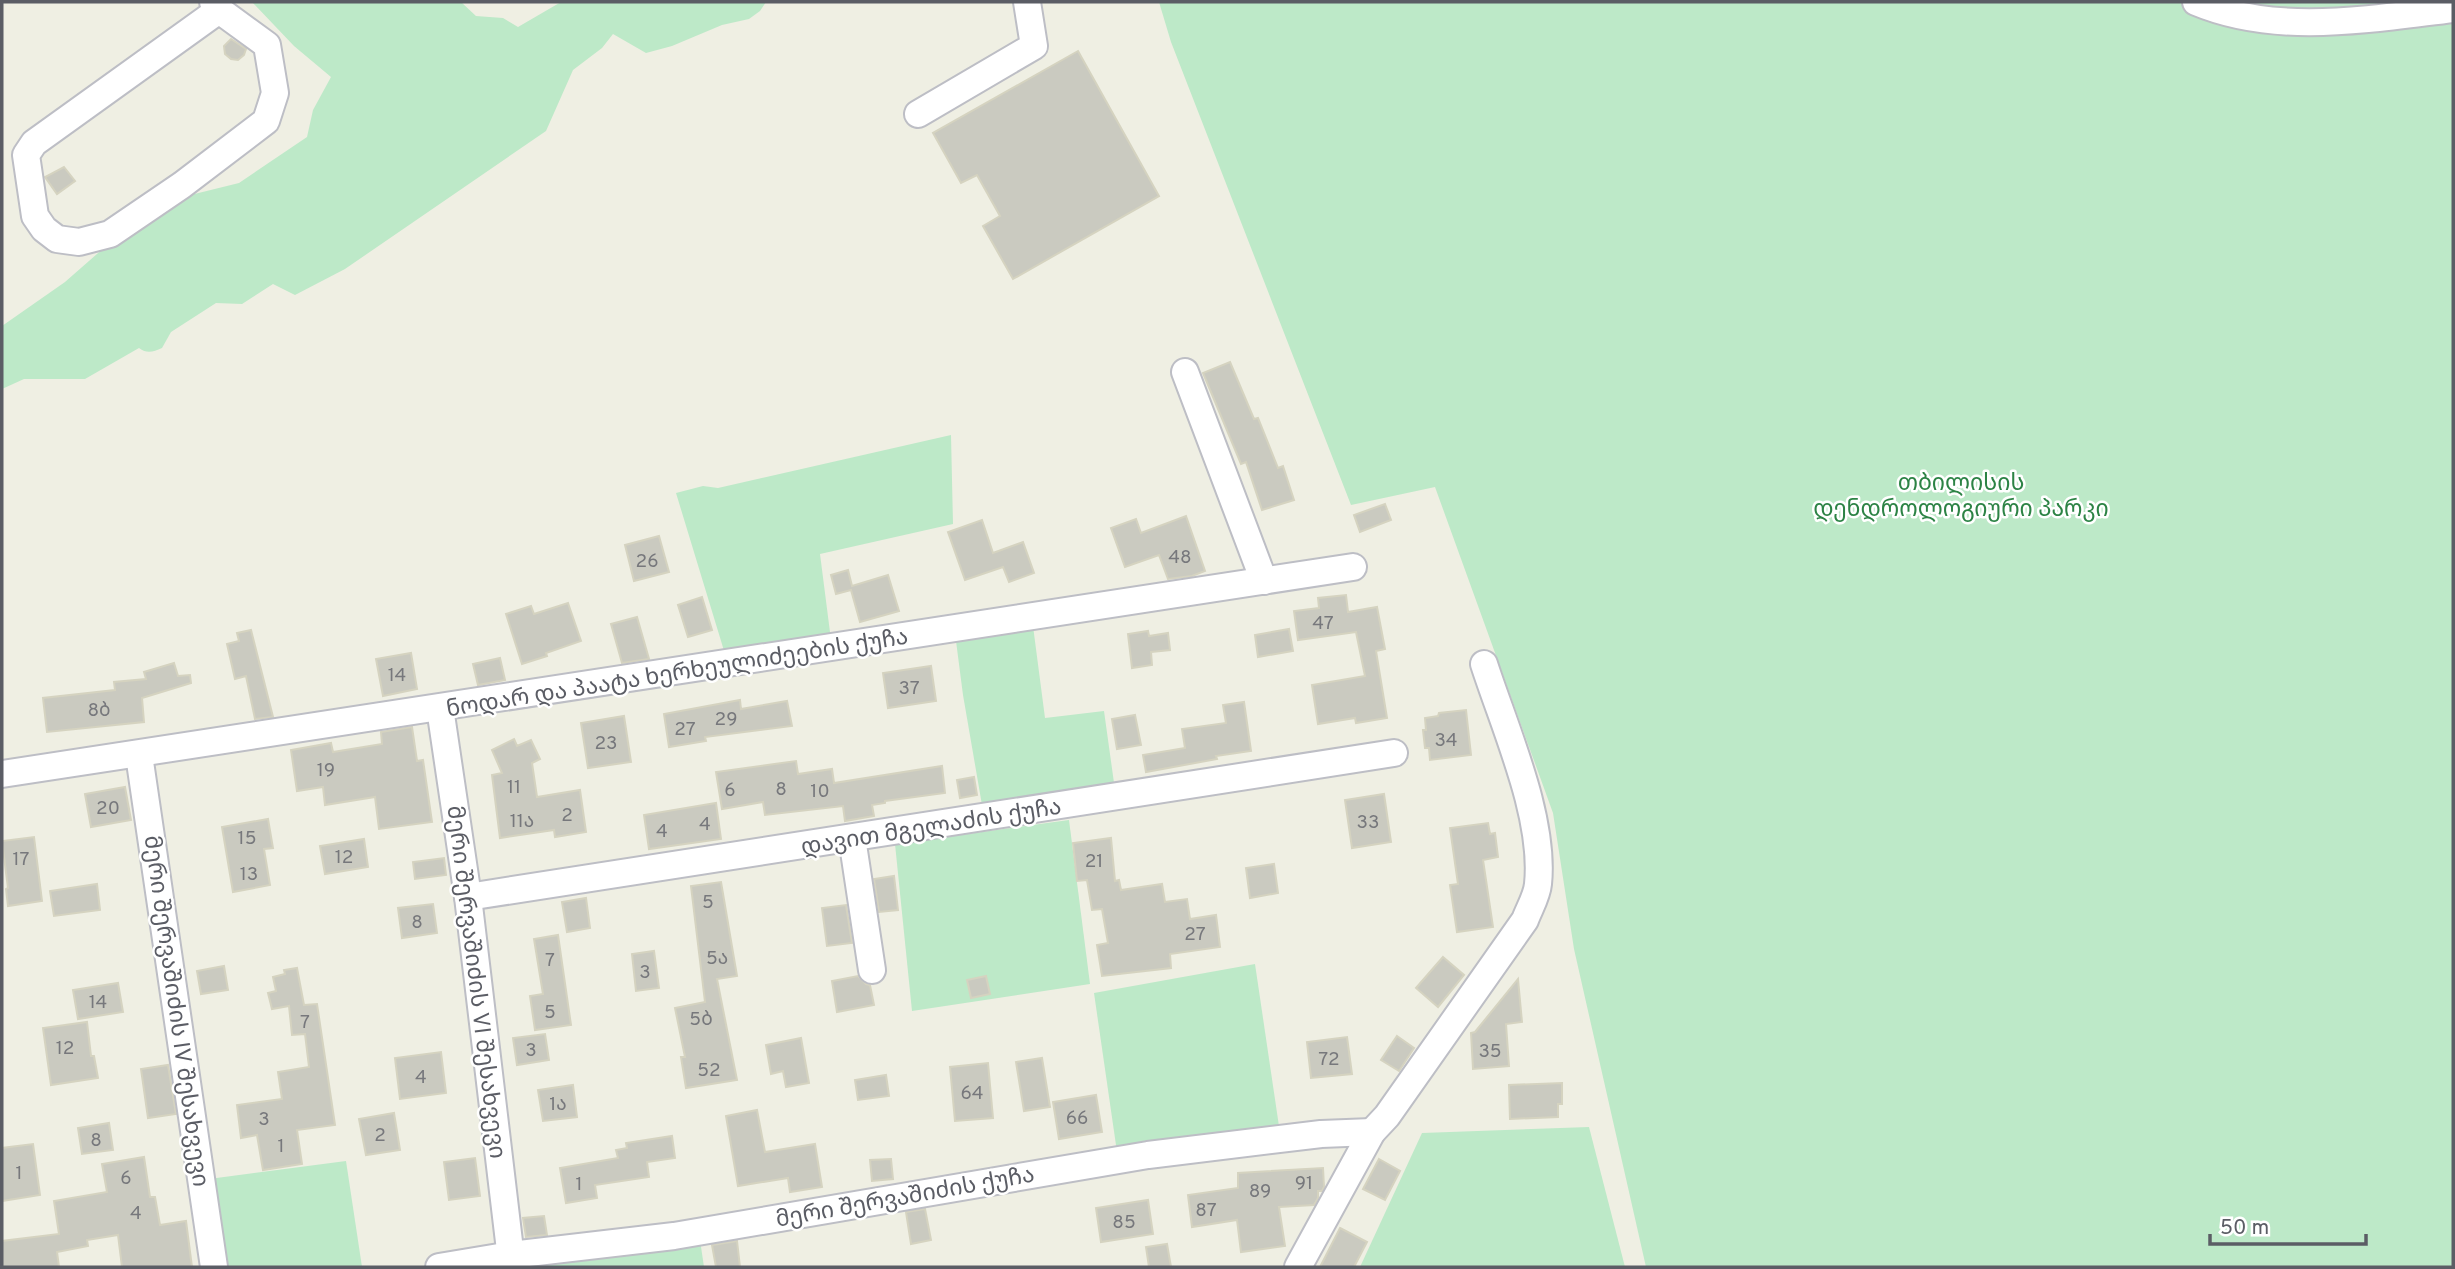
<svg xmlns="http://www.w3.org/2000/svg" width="2455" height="1269" viewBox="0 0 2455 1269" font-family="Overpass,'Noto Sans Georgian',sans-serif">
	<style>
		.green { fill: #bde9c8 }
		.building { fill: #cacac0; stroke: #d5d3c0; stroke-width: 2 }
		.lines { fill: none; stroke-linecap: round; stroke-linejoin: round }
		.minor-casing { stroke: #bdbec5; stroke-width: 30 }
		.minor { stroke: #fff; stroke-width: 26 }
		.labels { text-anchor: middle; stroke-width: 5; stroke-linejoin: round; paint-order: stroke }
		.number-label { font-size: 19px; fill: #77787c }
		.park-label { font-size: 23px; fill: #2c8345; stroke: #fff }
		.street-label { font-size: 23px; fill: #5b5d65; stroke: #fff }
	</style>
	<rect width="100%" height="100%" fill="#efefe3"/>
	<!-- green -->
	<g class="green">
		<path d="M252,2H461L476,16L503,18L518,27L561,2H766L760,11L749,19L722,25L672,46L646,53L613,34L602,48L573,70L546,131L345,269L295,295L273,284L242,304L216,303L171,332L162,348C153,352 147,354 139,348L85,379H24L2,389V326L65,282L154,204L239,183L307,137L313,110L331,77L294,46Z"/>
		<polygon points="1159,2 2453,2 2453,1267 1646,1267 1574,949 1553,813 1435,487 1351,505 1171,42"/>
		<polygon points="951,435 953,524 820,554 831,640 725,654 676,493 703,486 718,488"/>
		<polygon points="1033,626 1045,718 1104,711 1115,790 982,805 963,695 956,641"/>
		<polygon points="1069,820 1090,984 912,1011 895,844"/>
		<polygon points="1255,964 1280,1133 1117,1152 1094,993"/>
		<polygon points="1589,1127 1625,1267 1360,1267 1422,1133"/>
		<polygon points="346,1161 362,1267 225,1267 209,1179"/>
		<polygon points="700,1240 704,1267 522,1267 521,1261"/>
	</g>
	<!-- building -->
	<g class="building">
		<polygon points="231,39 246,49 244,55 238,60 231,59 225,54 224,46"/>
		<polygon points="1078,51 1159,196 1013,279 983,226 1000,216 977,175 961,183 933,133"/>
		<polygon points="64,167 75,181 57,194 45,177"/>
		<polygon points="1230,362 1254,419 1258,418 1278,468 1283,466 1294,500 1262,510 1246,462 1241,464 1203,373"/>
		<polygon points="1385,504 1391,520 1360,532 1354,515"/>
		<polygon points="1186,516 1205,571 1192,576 1168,579 1159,555 1125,567 1111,528 1136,519 1141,533"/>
		<polygon points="982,520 993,553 1023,542 1034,573 1009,582 1003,567 965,580 948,532"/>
		<polygon points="659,536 669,572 634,581 625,545"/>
		<polygon points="848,570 852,586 888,575 899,611 860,622 851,590 836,594 831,575"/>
		<polygon points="1346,595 1348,612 1377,607 1385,649 1376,651 1387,718 1356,723 1355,718 1318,724 1312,685 1365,676 1356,632 1298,640 1294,611 1319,608 1318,598"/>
		<polygon points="702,597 712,630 688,637 678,605"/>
		<polygon points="568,603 581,641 546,653 547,656 522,664 506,614 531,606 534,614"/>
		<polygon points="637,617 649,659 622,663 611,624"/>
		<polygon points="1289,629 1293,651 1258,657 1255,635"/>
		<polygon points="251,630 273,717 255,719 246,676 235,679 227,644 239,641 237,633"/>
		<polygon points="1148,631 1149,636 1168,633 1170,650 1151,652 1152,665 1132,668 1128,634"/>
		<polygon points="411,653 417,689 383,696 376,659"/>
		<polygon points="500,658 505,680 478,685 473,664"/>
		<polygon points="174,663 178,676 190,675 191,683 142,698 144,722 47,732 43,698 115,690 114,682 146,679 144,672"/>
		<polygon points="931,666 936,701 888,708 883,673"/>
		<polygon points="740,700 741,709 787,701 792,726 705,737 706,741 669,747 664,714"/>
		<polygon points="1244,702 1251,751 1216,756 1217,759 1146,772 1143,755 1185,748 1182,729 1226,723 1223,705"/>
		<polygon points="1466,710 1471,755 1430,760 1429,748 1425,748 1423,730 1426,730 1425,718 1438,716 1439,713"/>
		<polygon points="1135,715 1141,745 1117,749 1112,719"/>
		<polygon points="624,716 631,762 588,768 581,723"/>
		<polygon points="412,727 417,761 423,760 432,822 379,829 375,797 325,805 323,787 297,791 291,750 331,743 333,752 382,744 381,732"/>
		<polygon points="514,739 517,746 531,740 540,759 532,763 537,797 580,790 586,832 555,837 554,830 500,838 492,775 502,773 492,750"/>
		<polygon points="796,761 798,774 832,769 834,783 942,766 945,793 885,801 885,803 872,805 874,816 845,821 843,806 765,815 763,802 722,809 716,772"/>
		<polygon points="974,777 977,795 960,798 957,780"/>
		<polygon points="125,787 131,820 91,827 85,794"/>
		<polygon points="1384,794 1391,842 1352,848 1345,800"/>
		<polygon points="716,803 721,839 649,849 644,815"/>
		<polygon points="268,819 273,848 264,849 270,885 233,892 222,827"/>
		<polygon points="1488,823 1490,834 1495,833 1498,857 1483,860 1493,927 1457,932 1450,885 1458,884 1450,828"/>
		<polygon points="34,837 42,901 8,906 6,889 8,888 2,841"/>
		<polygon points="1111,838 1115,881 1119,880 1121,890 1162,884 1165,902 1187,899 1190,919 1216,915 1220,947 1170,954 1171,968 1102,976 1097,945 1108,943 1102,909 1092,910 1087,880 1077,881 1073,843"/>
		<polygon points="364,839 368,867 325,874 320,846"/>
		<polygon points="444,858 446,875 415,879 413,862"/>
		<polygon points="1274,864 1278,893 1250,898 1246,868"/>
		<polygon points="894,876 898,910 879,912 874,879"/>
		<polygon points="721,882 737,976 717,979 737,1080 686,1088 681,1057 685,1057 675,1008 705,1002 691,886"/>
		<polygon points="97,884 100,910 54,916 50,891"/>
		<polygon points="586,898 590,928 567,932 562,902"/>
		<polygon points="433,904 437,933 402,938 398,908"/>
		<polygon points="846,905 852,943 827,946 822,908"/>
		<polygon points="558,935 571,1025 535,1030 530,996 543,994 534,939"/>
		<polygon points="654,951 659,988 636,991 632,954"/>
		<polygon points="1443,957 1464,975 1438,1007 1416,988"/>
		<polygon points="224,966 228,990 201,994 197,971"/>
		<polygon points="297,968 304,1005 317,1004 335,1125 297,1130 302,1164 263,1170 257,1135 241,1138 237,1105 282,1099 278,1072 309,1067 305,1034 292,1035 289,1006 272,1009 268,993 276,991 273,977 285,974 284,970"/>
		<polygon points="858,976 866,984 870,985 874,1005 837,1012 832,981"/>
		<polygon points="986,976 990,994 971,998 967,980"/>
		<polygon points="1518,979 1522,1022 1506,1024 1509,1066 1473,1069 1471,1033 1475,1032"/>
		<polygon points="118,983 123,1012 78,1019 73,990"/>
		<polygon points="87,1022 91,1056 94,1056 98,1078 51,1085 43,1028"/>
		<polygon points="545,1034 549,1060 517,1065 513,1038"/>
		<polygon points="1397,1036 1414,1048 1399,1071 1381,1060"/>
		<polygon points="1347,1037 1352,1074 1311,1078 1307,1042"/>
		<polygon points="801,1038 809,1083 786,1087 783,1071 771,1074 766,1045"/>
		<polygon points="441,1052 446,1093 400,1099 395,1058"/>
		<polygon points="1042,1058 1050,1107 1024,1111 1016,1062"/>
		<polygon points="988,1063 993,1118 955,1121 950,1067"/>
		<polygon points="168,1065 176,1114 148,1118 141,1069"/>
		<polygon points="886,1075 889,1096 858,1100 855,1080"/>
		<polygon points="1562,1083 1562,1104 1558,1104 1558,1117 1510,1119 1509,1085"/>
		<polygon points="573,1085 577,1117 543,1121 538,1090"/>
		<polygon points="1096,1095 1102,1132 1059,1139 1053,1102"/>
		<polygon points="757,1110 765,1152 815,1144 822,1187 790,1192 788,1178 738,1186 726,1116"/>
		<polygon points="394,1113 400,1150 366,1155 359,1119"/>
		<polygon points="109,1123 113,1150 82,1154 78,1128"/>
		<polygon points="672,1136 675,1158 647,1162 649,1177 595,1185 597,1198 566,1203 560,1168 618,1158 616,1150 627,1148 626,1143"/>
		<polygon points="33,1144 40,1195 2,1201 2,1148"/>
		<polygon points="144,1157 150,1197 155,1197 160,1225 186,1221 192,1267 122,1267 118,1235 87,1240 88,1246 57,1252 59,1267 2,1267 2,1241 59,1234 54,1201 107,1192 102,1164"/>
		<polygon points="475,1158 480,1196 449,1200 444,1162"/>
		<polygon points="891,1159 893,1179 872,1181 870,1160"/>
		<polygon points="1379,1159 1400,1171 1385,1200 1363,1189"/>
		<polygon points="1323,1168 1324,1187 1322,1191 1318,1191 1318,1198 1314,1205 1279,1207 1285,1246 1241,1252 1237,1220 1192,1227 1188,1195 1238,1188 1238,1173"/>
		<polygon points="1148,1200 1153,1234 1101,1242 1096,1208"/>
		<polygon points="925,1209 931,1240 911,1244 906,1212"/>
		<polygon points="544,1216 547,1235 526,1237 523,1218"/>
		<polygon points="1340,1228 1367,1242 1354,1267 1320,1267"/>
		<polygon points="737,1241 740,1267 716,1267 712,1245"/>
		<polygon points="1167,1244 1171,1267 1149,1267 1146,1247"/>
	</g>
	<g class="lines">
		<defs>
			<g id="minor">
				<polyline points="213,2 219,10 267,45 275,93 266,121 182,185 110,234 79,242 57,239 44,229 35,216 26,155 34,143 219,10"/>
				<path d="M2196,2C2277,36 2369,19 2453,9"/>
				<polyline points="918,114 1034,46 1027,2"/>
				<polyline points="1185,372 1264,581"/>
				<polyline points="440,708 468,897 512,1267"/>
				<polyline points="139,755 214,1267"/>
				<polyline points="2,774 1353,567"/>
				<polyline points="852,838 872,970"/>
				<polyline points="468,897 1394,753"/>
				<polyline points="439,1267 511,1255 674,1236 1148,1155 1321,1134 1372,1132"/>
				<path d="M1298,1267L1372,1132L1387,1116L1525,920C1529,909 1537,896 1538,884C1545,817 1505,729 1484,664"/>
			</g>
		</defs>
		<!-- minor casing -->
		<use href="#minor" class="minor-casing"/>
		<!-- minor -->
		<use href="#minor" class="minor"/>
	</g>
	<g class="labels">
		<!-- number labels -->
		<g class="number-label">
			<text x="1180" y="563">48</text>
			<text x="647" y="567">26</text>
			<text x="1323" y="629">47</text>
			<text x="397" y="681">14</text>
			<text x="909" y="694">37</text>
			<text x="99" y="716">8ბ</text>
			<text x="726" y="725">29</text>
			<text x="685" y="735">27</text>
			<text x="1446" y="746">34</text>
			<text x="606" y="749">23</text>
			<text x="326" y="776">19</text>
			<text x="514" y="793">11</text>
			<text x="781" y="795">8</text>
			<text x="730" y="796">6</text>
			<text x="820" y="797">10</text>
			<text x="108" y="814">20</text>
			<text x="567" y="821">2</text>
			<text x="522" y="827">11ა</text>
			<text x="1368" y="828">33</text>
			<text x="705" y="830">4</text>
			<text x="662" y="837">4</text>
			<text x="247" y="844">15</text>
			<text x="344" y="863">12</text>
			<text x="21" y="865">17</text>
			<text x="1094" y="867">21</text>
			<text x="249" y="880">13</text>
			<text x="708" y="908">5</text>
			<text x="417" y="928">8</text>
			<text x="1195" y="940">27</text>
			<text x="717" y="964">5ა</text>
			<text x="550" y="966">7</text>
			<text x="645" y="978">3</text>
			<text x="98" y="1008">14</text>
			<text x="550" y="1018">5</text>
			<text x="701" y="1025">5ბ</text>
			<text x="305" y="1028">7</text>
			<text x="65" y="1054">12</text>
			<text x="531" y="1056">3</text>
			<text x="1490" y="1057">35</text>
			<text x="1329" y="1065">72</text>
			<text x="709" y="1076">52</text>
			<text x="421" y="1083">4</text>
			<text x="972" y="1099">64</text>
			<text x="558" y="1110">1ა</text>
			<text x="1077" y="1124">66</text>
			<text x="264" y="1125">3</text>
			<text x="380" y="1141">2</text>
			<text x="96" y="1146">8</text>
			<text x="281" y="1152">1</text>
			<text x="19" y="1179">1</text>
			<text x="126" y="1184">6</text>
			<text x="1304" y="1189">91</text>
			<text x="579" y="1190">1</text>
			<text x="1260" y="1197">89</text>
			<text x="1206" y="1216">87</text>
			<text x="136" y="1219">4</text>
			<text x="1124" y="1228">85</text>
		</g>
		<!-- park labels -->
		<g class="park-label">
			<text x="1961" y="490">თბილისის<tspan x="1961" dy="26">დენდროლოგიური პარკი</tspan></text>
		</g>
		<!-- street labels -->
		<g class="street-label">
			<text transform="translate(677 672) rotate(-9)" y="8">ნოდარ და პაატა ხერხეულიძეების ქუჩა</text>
			<text transform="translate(931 826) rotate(-9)" y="8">დავით მგელაძის ქუჩა</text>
			<text transform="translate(477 982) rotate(83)" y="8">მერი შერვაშიძის VI შესახვევი</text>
			<text transform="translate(177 1011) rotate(82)" y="8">მერი შერვაშიძის IV შესახვევი</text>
			<text transform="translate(905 1196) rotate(-10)" y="8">მერი შერვაშიძის ქუჩა</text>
		</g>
	</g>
	<!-- border -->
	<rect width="2455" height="1269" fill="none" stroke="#5b5d65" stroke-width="7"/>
	<!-- scale -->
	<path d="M2210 1234v10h156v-10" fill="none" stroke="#5b5d65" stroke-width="3.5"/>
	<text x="2220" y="1234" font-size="21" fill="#5b5d65" stroke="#ffffff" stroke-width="5" paint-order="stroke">50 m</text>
</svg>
